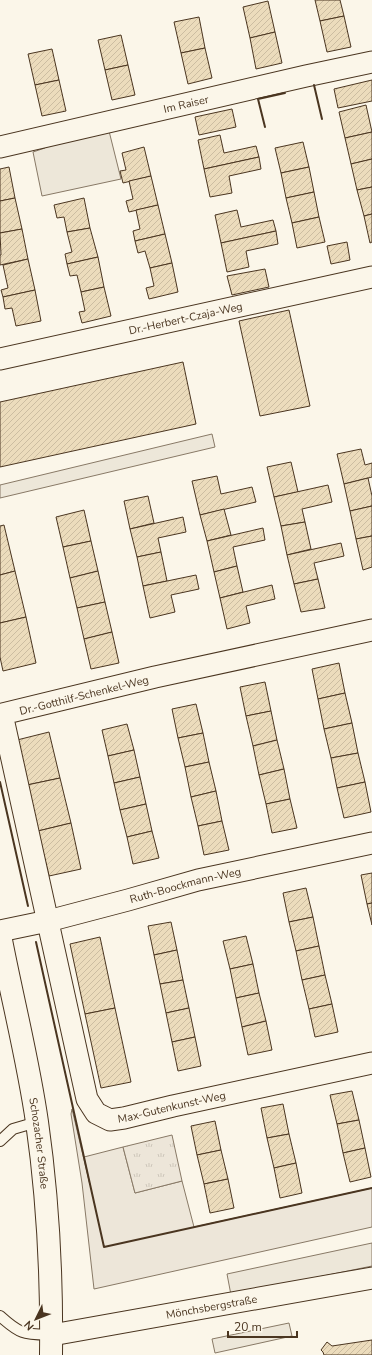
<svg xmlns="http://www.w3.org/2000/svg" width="372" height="1355" viewBox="0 0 372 1355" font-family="'Nunito Sans',sans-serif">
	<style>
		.grass { fill: #ede6d9; stroke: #887966 }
		.park { fill: url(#park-tufts); stroke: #887966 }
		.parking { fill: #ede7d9; stroke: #887966 }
		.building { fill: url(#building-hatch); stroke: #4a3520 }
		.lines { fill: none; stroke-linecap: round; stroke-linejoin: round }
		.lane-casing { stroke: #4a3520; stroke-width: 12 }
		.street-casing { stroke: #4a3520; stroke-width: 23 }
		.secondary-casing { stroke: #4a3520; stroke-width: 24 }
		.lane { stroke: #fbf6e9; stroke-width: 10 }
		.street { stroke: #fbf6e9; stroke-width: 21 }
		.secondary { stroke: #fbf6e9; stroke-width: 22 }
		.wall { stroke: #4a3520; stroke-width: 2 }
		.labels { text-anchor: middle; stroke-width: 3; stroke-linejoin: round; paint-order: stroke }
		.street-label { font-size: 11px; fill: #4a3520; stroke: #fbf6e9 }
	</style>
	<defs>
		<pattern id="park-tufts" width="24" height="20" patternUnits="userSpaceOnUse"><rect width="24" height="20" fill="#ede6d9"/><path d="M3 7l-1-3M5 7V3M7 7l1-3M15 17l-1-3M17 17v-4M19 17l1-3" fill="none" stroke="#cdc6ba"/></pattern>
		<pattern id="building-hatch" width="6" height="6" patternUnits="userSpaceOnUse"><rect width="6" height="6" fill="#ecdcbc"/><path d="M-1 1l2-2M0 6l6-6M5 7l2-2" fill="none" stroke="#ccbda1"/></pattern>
	</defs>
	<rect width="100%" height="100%" fill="#fbf6e9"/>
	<!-- grass -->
	<polygon class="grass" points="72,1109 90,1185 84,1157 123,1147 135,1193 182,1181 194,1227 372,1188 372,1227 94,1289 82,1183 71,1114"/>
	<!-- park -->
	<polygon class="park" points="172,1135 182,1181 135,1193 123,1147"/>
	<!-- parking -->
	<g class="parking">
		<polygon points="108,127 121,179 42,196 33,152 45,148 46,141"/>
		<polygon points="212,434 215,447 0,498 0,485"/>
		<polygon points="372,1243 372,1266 231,1295 227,1274"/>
		<polygon points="289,1323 292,1336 215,1353 212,1339"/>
	</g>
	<!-- building -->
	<g class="building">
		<polygon points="315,0 340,0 344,16 320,21"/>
		<polygon points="268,1 275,32 250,38 243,7"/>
		<polygon points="344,16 351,47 327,52 320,21"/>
		<polygon points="199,17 205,48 181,53 174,22"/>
		<polygon points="275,32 282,63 256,69 250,38"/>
		<polygon points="121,35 128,65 105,70 98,40"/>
		<polygon points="205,48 212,78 188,84 181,53"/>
		<polygon points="52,49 59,80 35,85 28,54"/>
		<polygon points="128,65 135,95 112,100 105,70"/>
		<polygon points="59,80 66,111 42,116 35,85"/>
		<polygon points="372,80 372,101 338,108 334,89"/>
		<polygon points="366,105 372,132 345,138 339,112"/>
		<polygon points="232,109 236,127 199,135 195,117"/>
		<polygon points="372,132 372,159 351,164 345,138"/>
		<polygon points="220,135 224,153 256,146 259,157 204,169 198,140"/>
		<polygon points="303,142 309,167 281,173 275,148"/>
		<polygon points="144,147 151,176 123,183 120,171 126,170 122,153"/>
		<polygon points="259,157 261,169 229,176 232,193 210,197 204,169"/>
		<polygon points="372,159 372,187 357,190 351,164"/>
		<polygon points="9,167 15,198 0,201 0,169"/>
		<polygon points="309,167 314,192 286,198 281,173"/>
		<polygon points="151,176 158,205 129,212 126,201 133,199 129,181"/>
		<polygon points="372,187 372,214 364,216 357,190"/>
		<polygon points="314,192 319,217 292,223 286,198"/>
		<polygon points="15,198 22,229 0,233 0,201"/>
		<polygon points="84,198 90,228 67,232 64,217 57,218 54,205"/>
		<polygon points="158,205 165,234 135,241 133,231 140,229 136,210"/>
		<polygon points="237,210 241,227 273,220 276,231 221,243 215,215"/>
		<polygon points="372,214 372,242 370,243 364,216"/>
		<polygon points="319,217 325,242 297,248 292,223"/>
		<polygon points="90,228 98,257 67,264 65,254 72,252 67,232"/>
		<polygon points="22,229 28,259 0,265 0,255 1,255 0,233"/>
		<polygon points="276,231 278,244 246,251 249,267 227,272 221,243"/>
		<polygon points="165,234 172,263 150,268 145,251 138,253 135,241"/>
		<polygon points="347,242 350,260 331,264 327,246"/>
		<polygon points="98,257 104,287 81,292 77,275 70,276 67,264"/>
		<polygon points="28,259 35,290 3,297 1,290 8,288 3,265"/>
		<polygon points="172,263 178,292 149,299 146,288 154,286 150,268"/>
		<polygon points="265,269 269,287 232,295 227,276"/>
		<polygon points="104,287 111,316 82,323 79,312 85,311 81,292"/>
		<polygon points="35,290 41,321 16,326 12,308 5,309 3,297"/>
		<polygon points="289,310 310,406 260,416 239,321"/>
		<polygon points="183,362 196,424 0,467 0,402"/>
		<polygon points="361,449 365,465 372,463 372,477 344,484 337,454"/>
		<polygon points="291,462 298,492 274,497 267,467"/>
		<polygon points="217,476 221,494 252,487 256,502 200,515 192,481"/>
		<polygon points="368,478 372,496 372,506 350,511 344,484"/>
		<polygon points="328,485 332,502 302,509 305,522 281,526 274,497"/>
		<polygon points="148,496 154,523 130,529 124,501"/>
		<polygon points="372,506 372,536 356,539 350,511"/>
		<polygon points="224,509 231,535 207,541 200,515"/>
		<polygon points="84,510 91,541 63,547 56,517"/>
		<polygon points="183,517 186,532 158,538 161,552 137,557 130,529"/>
		<polygon points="305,522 311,549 287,555 281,526"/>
		<polygon points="4,525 15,571 0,575 0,526"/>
		<polygon points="263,528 265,540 233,547 237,566 214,572 207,541"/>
		<polygon points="372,536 372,567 363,570 356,539"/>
		<polygon points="91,541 98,571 70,578 63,547"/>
		<polygon points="341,543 344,556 314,563 318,579 294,584 287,555"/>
		<polygon points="161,552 167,581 143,586 137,557"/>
		<polygon points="237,566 243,592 220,598 214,572"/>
		<polygon points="15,571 26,617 0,623 0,575"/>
		<polygon points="98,571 105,602 77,608 70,578"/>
		<polygon points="196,575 199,589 171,595 175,612 150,618 143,586"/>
		<polygon points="318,579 325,608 301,612 294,584"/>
		<polygon points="272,585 275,599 246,606 250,623 227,629 220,598"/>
		<polygon points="105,602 112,632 84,639 77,608"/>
		<polygon points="26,617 36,663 3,671 0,657 0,623"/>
		<polygon points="112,632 119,663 91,669 84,639"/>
		<polygon points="339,663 345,693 318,699 312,669"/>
		<polygon points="265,682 271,711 246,716 240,687"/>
		<polygon points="345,693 352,723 324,729 318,699"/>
		<polygon points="196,704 203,733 178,738 172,709"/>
		<polygon points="271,711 277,740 253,746 246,716"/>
		<polygon points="352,723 358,753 331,758 324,729"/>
		<polygon points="127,724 134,750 108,756 102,730"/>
		<polygon points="49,732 60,778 27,785 17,740"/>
		<polygon points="203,733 209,762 185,767 178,738"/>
		<polygon points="277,740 284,769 259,775 253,746"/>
		<polygon points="134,750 140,777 114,783 108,756"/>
		<polygon points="358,753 365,782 337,788 331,758"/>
		<polygon points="209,762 216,791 191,797 185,767"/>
		<polygon points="284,769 290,799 266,804 259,775"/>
		<polygon points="140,777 146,804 120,810 114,783"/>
		<polygon points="60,778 71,823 38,831 27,785"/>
		<polygon points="365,782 371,812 344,818 337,788"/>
		<polygon points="216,791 222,821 198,826 191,797"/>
		<polygon points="290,799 297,828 272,833 266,804"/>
		<polygon points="146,804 152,831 127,837 120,810"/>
		<polygon points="222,821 229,850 204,855 198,826"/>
		<polygon points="71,823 81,869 49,876 38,831"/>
		<polygon points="152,831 159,858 133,864 127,837"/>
		<polygon points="372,873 372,903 367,904 361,875"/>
		<polygon points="306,888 313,917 289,922 283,893"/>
		<polygon points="372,903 372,925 367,904"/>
		<polygon points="313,917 319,946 296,951 289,922"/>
		<polygon points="171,922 177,950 154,955 148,926"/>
		<polygon points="246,936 253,964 230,969 223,941"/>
		<polygon points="100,937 115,1008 85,1014 70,944"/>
		<polygon points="319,946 325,975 302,980 296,951"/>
		<polygon points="177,950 183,980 160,984 154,955"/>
		<polygon points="253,964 259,993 236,998 230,969"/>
		<polygon points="325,975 332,1004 309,1009 302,980"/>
		<polygon points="183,980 189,1008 166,1013 160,984"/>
		<polygon points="259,993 266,1021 242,1027 236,998"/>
		<polygon points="332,1004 338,1032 315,1037 309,1009"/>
		<polygon points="115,1008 131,1082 101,1088 85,1014"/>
		<polygon points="189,1008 195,1037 172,1042 166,1013"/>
		<polygon points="266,1021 272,1050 248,1055 242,1027"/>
		<polygon points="195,1037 201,1066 178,1071 172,1042"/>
		<polygon points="352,1091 359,1120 337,1124 330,1095"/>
		<polygon points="283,1104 289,1134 267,1138 261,1108"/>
		<polygon points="359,1120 365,1148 343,1153 337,1124"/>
		<polygon points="215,1121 221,1150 197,1155 191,1126"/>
		<polygon points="289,1134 296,1163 274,1168 267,1138"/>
		<polygon points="365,1148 371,1177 350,1182 343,1153"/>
		<polygon points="221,1150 228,1179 204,1184 197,1155"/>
		<polygon points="296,1163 302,1193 280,1198 274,1168"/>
		<polygon points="228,1179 234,1208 210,1213 204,1184"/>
		<polygon points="372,1340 372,1355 324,1355 323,1352 321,1350 327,1342 332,1346"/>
	</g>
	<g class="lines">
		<defs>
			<g id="lane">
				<polyline points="0,1141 13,1129 37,1122"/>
				<path d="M0,1316C21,1335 24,1334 52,1335"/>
			</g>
			<g id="street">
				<path id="s1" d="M0,147L306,76L372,62"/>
				<path id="s2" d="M0,359L372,277"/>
				<path id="s3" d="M372,630L155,677L2,714L87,1099L96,1113L110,1120L124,1118L173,1106L372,1063"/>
				<path id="s4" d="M0,931L48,921L128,900L198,880L372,843"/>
				<path id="s5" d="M52,1335L372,1278"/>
			</g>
			<g id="secondary">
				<path id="s6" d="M0,935C12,998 28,1059 37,1122C48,1199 52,1277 51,1355"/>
			</g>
		</defs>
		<!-- lane casing -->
		<use href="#lane" class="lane-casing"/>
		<!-- street casing -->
		<use href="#street" class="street-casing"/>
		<!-- secondary casing -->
		<use href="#secondary" class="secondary-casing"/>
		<!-- lane -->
		<use href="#lane" class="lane"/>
		<!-- street -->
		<use href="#street" class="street"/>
		<!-- secondary -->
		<use href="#secondary" class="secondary"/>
		<!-- wall -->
		<g class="wall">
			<polyline points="314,85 322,119"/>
			<polyline points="265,127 258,99 285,93"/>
			<polyline points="0,782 28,906"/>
			<polyline points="36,942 104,1247 372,1188"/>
		</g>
	</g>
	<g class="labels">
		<!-- street labels -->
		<g class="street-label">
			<text dy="4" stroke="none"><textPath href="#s1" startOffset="191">Im Raiser</textPath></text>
			<text dy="4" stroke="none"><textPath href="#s2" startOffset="190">Dr.-Herbert-Czaja-Weg</textPath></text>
			<text transform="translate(84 695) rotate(-14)" y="4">Dr.-Gotthilf-Schenkel-Weg</text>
			<text dy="4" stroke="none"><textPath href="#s4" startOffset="191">Ruth-Boockmann-Weg</textPath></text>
			<text dy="4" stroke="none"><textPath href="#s3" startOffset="869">Max-Gutenkunst-Weg</textPath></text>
			<text dy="4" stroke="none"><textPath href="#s6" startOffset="212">Schozacher Straße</textPath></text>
			<text dy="4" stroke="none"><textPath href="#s5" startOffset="162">Mönchsbergstraße</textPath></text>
		</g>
	</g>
	<!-- north arrow -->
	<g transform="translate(36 1319) rotate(227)" stroke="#fbf6e9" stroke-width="3" paint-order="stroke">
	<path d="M0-3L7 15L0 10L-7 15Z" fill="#4a3520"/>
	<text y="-6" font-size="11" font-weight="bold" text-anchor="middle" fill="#4a3520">N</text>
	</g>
	<!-- scale -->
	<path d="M228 1331v6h69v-6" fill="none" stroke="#4a3520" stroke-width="2"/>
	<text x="234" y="1331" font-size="12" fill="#4a3520" stroke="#fbf6e9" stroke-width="3" paint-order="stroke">20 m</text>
</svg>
